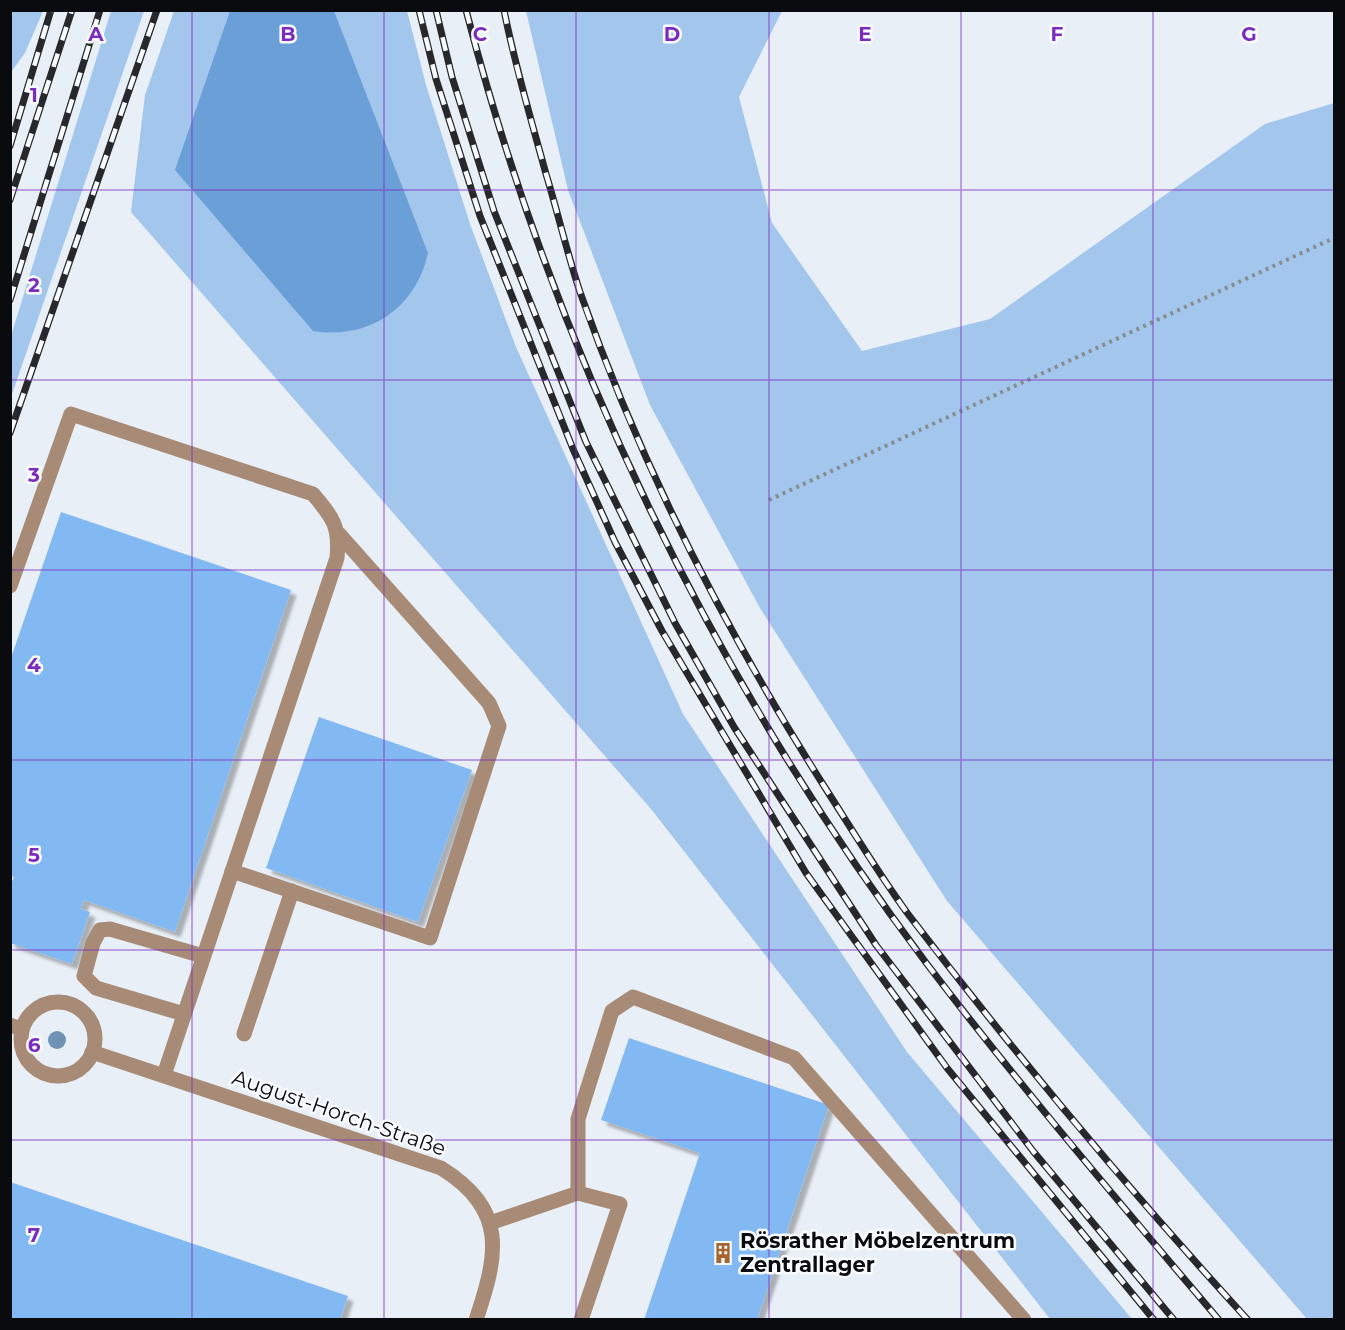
<svg xmlns="http://www.w3.org/2000/svg" width="1345" height="1330" viewBox="0 0 1345 1330" font-family="Montserrat,sans-serif">
	<style>
		.green { fill: #a3c6ec }
		.water { fill: #6a9fd8 }
		.building { fill: #82b9f3; filter: url(#shadow) }
		.lines { fill: none; stroke-linecap: round; stroke-linejoin: round }
		.path { stroke: #878c91; stroke-width: 4; stroke-dasharray: 3 4.5; stroke-linecap: butt }
		.service { stroke: #a78b76; stroke-width: 15 }
		.minor { stroke: #a78b76; stroke-width: 15 }
		.rail-casing { stroke: #26282c; stroke-width: 7 }
		.rail { stroke: #f9fcff; stroke-width: 4.5; stroke-dasharray: 14; stroke-linecap: butt }
		.tree { fill: #7093b3 }
		.grid { fill: none; stroke: #7b2cbf; stroke-width: 1.5; stroke-opacity: 0.55 }
		.labels { text-anchor: middle; stroke-width: 5; stroke-linejoin: round; paint-order: stroke }
		.street-label { font-size: 21px; fill: #090b0e; stroke: #f9fcff }
		.poi-label { font-size: 21px; font-weight: bold; fill: #090b0e; stroke: #f9fcff; text-anchor: start }
		.grid-label { font-size: 20px; text-anchor: middle; font-weight: bold; fill: #7b2cbf; stroke: #f9fcff; stroke-width: 5; stroke-linejoin: round; paint-order: stroke }
	</style>
	<defs>
		<filter id="shadow"><feDropShadow dx="5.5" dy="5.5" stdDeviation="1.5" flood-color="#0004"/></filter>
	</defs>
	<rect width="100%" height="100%" fill="#e8eff6"/>
	<!-- green -->
	<g class="green">
		<polygon points="10,11 43,11 25,53 11,72"/>
		<polygon points="111,11 144,11 11,397 11,336"/>
		<polygon points="174,11 407,11 426,85 470,224 516,347 683,714 907,1052 1132,1319 1050,1319 651,809 131,212 145,95"/>
		<polygon points="526,11 782,11 739,97 772,223 862,351 990,319 1265,124 1334,103 1334,1319 1307,1319 947,901 760,608 650,405 568,190"/>
	</g>
	<!-- water -->
	<path class="water" d="M230,11H334L428,253C416,308 369,340 313,331L175,170Z"/>
	<!-- building -->
	<g class="building">
		<polygon points="61,512 291,590 175,932 84,900 81,909 90,912 72,964 10,943 10,886 14,877 10,876 10,661"/>
		<polygon points="319,717 472,770 418,922 266,868"/>
		<polygon points="629,1038 829,1105 757,1320 644,1320 700,1153 601,1120"/>
		<polygon points="10,1182 348,1296 340,1320 10,1320"/>
	</g>
	<g class="lines">
		<!-- path -->
		<polyline class="path" points="769,500 1334,238"/>
		<!-- service -->
		<g class="service">
			<path d="M10,586L71,414L313,494C333,518 340,526 337,558L164,1075"/>
			<polyline points="232,871 430,938 499,726 489,703 339,534"/>
			<polyline points="184,1014 96,988 84,976 93,943 100,930 110,929 203,956"/>
			<polyline points="10,1025 22,1029"/>
			<polyline points="244,1034 292,891"/>
			<polyline points="578,1193 620,1204 581,1320"/>
			<polyline points="490,1223 578,1193 578,1119 612,1011 633,997 794,1058 1024,1320"/>
		</g>
		<!-- minor -->
		<g class="minor">
			<circle cx="58" cy="1039" r="37"/>
			<path d="M92,1052L441,1168C508,1210 498,1254 476,1320"/>
		</g>
		<defs>
			<g id="rail">
				<polyline points="419,10 436,79 480,216 573,449 615,542 662,631 806,873 947,1068 1154,1320"/>
				<polyline points="436,10 452,77 494,211 586,442 675,623 734,727 876,945 1033,1151 1174,1320"/>
				<path d="M466,10C555,353 714,681 927,964C1020,1086 1120,1203 1219,1320"/>
				<path d="M504,10C515,66 531,119 546,174C558,213 567,253 580,292C641,466 725,630 824,786C851,828 878,873 908,914C1015,1054 1129,1190 1248,1320"/>
				<polyline points="10,146 51,10"/>
				<polyline points="10,200 72,10"/>
				<polyline points="10,300 100,10"/>
				<polyline points="10,433 157,10"/>
			</g>
		</defs>
		<!-- rail casing -->
		<use href="#rail" class="rail-casing"/>
		<!-- rail -->
		<use href="#rail" class="rail"/>
	</g>
	<!-- trees -->
	<circle class="tree" cx="57" cy="1040" r="9"/>
	<!-- grid -->
	<path class="grid" d="M192,10V1320M384,10V1320M576,10V1320M769,10V1320M961,10V1320M1153,10V1320M10,190H1334M10,380H1334M10,570H1334M10,760H1334M10,950H1334M10,1140H1334"/>
	<!-- icons -->
	<defs>
		<symbol id="building-bare" viewBox="-9 -9 18 18"><path d="M-4-6H4V6H1V3H-1V6H-4ZM-2.5-4.3h1.7v1.8h-1.7ZM.8-4.3h1.7v1.8H.8ZM-2.5-1h1.7V.8h-1.7ZM.8-1h1.7V.8H.8Z" fill="#a76630" stroke="#f9fcff" stroke-width="2.5" paint-order="stroke"/></symbol>
	</defs>
	<g fill-rule="evenodd">
		<use href="#building-bare" x="708" y="1238" width="30" height="30"/>
	</g>
	<g class="labels">
		<!-- street labels -->
		<g class="street-label">
			<text transform="translate(339 1113) rotate(19)" y="7">August-Horch-Straße</text>
		</g>
		<!-- poi labels -->
		<g class="poi-label">
			<text x="740" y="1248">Rösrather Möbelzentrum<tspan x="740" dy="24">Zentrallager</tspan></text>
		</g>
	</g>
	<g class="grid-label">
		<text x="96" y="41">A</text>
		<text x="288" y="41">B</text>
		<text x="480" y="41">C</text>
		<text x="672" y="41">D</text>
		<text x="865" y="41">E</text>
		<text x="1057" y="41">F</text>
		<text x="1249" y="41">G</text>
		<text x="34" y="102">1</text>
		<text x="34" y="292">2</text>
		<text x="34" y="482">3</text>
		<text x="34" y="672">4</text>
		<text x="34" y="862">5</text>
		<text x="34" y="1052">6</text>
		<text x="34" y="1242">7</text>
	</g>
	<!-- border -->
	<rect width="1345" height="1330" fill="none" stroke="#090b0e" stroke-width="24"/>
</svg>
